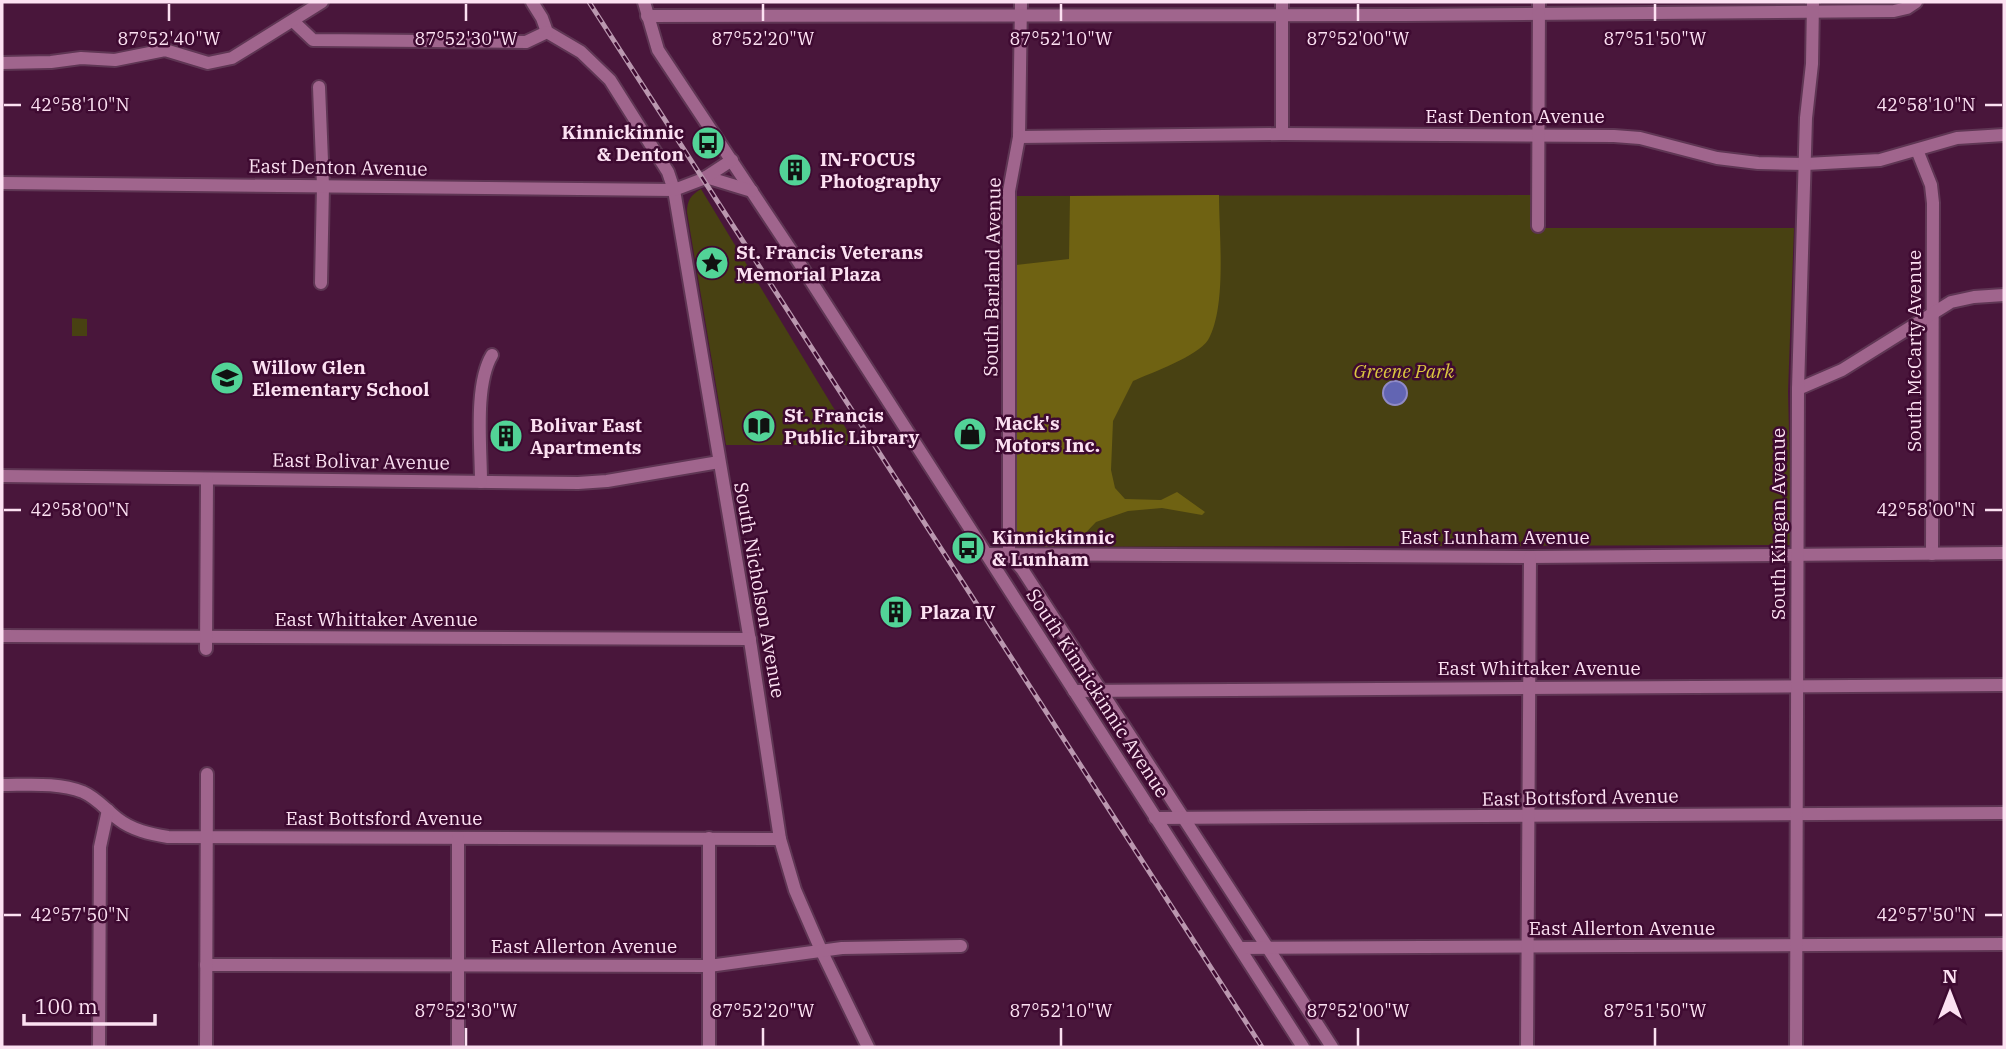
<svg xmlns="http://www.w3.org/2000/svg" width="2006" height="1049" viewBox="0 0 2006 1049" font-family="'IBM Plex Serif',serif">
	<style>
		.green { fill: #484112 }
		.forest { fill: #6f6212 }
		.water { fill: #6265b3; stroke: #908ac6; stroke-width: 2 }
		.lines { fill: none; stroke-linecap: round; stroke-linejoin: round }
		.minor-casing { stroke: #5f3654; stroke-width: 16 }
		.minor { stroke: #a0658d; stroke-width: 12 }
		.rail-casing { stroke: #ba97af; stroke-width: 5 }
		.rail { stroke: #3e0a31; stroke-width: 2.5; stroke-dasharray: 8; stroke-linecap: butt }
		.ticks { fill: none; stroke: #fce1f2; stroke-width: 2.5 }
		.labels { text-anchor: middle; stroke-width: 5; stroke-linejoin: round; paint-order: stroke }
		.street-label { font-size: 19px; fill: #fce1f2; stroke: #3e0a31 }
		.poi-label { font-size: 19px; font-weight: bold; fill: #fce1f2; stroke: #3e0a31; text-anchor: start }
		.park-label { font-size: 19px; font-style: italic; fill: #dbc640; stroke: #3e0a31 }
		.ticks-label { font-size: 18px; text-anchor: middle; fill: #fce1f2; stroke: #3e0a31; stroke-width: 5; stroke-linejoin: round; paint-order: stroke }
	</style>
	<rect width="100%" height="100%" fill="#49163b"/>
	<!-- green -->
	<g class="green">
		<path d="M701,189L856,445H726L687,212C687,200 691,195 701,189Z"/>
		<polygon points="1540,195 1540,228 1794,228 1788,392 1792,545 1015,547 1015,196"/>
		<polygon points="72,318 87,319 87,336 72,336"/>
	</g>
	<!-- forest -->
	<path class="forest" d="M1219,195C1219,235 1227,307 1208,340C1198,356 1151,373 1133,381L1113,421L1111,470L1115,488L1125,499L1161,500L1177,492L1205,512L1202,515L1162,508L1128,511L1096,522L1073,546L1015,547V265L1069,259L1070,196Z"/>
	<!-- water -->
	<circle class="water" cx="1395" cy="393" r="12"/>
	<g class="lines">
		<defs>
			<g id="minor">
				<polyline points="532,2 542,18 547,32 581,52 610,80 668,172 674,190 751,647 780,839 795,890 821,950 868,1047"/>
				<polyline points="644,2 658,50 800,264 1303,1047"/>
				<polyline points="1021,2 1019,137 1009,191 1009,554 1022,569 1332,1047"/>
				<polyline points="647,16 1407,15 1894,11 1907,8 1916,2"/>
				<polyline points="293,21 313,40 526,42 547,32"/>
				<polyline points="2,63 51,62 81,58 115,60 165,50 208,63 232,58 322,2"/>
				<polyline points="319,87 323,186 321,283"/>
				<polyline points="1282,134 1282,2"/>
				<polyline points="1019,137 1282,134 1614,136 1640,138 1717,158 1758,163 1806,164 1880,160 1957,138 2004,135"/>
				<polyline points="1917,150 1931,185 1933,203 1932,554"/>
				<polyline points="706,177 752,191"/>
				<polyline points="2,183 674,190 703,179 732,160"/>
				<polyline points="1538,226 1539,2"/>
				<polyline points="1798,389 1842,370 1951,302 1974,297 2004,295"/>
				<polyline points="2,476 578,483 607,481 719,462"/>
				<path d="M481,482C481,447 474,385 492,355"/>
				<polyline points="987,554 1530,557 2004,553"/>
				<polyline points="2,636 750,639"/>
				<polyline points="206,649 207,479"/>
				<polyline points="1074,691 2004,685"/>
				<path d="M2,785C28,785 58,782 83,792C97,798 106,810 118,819C132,830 150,834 168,837L780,839"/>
				<polyline points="1155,818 2004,813"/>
				<polyline points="1240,948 2004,944"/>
				<polyline points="206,965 709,966 842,948 961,946"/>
				<polyline points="99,1047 100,847 108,810"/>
				<polyline points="206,1047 207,774"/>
				<polyline points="458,1047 458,838"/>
				<polyline points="709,1047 709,838"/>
				<polyline points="1527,1047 1530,557"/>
				<polyline points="1796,1047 1798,389 1806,118 1812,64 1813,2"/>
			</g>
		</defs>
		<!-- minor casing -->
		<use href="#minor" class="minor-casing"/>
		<!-- minor -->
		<use href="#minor" class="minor"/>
		<defs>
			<polyline id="rail" points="589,2 1262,1047"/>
		</defs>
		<!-- rail casing -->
		<use href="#rail" class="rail-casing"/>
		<!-- rail -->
		<use href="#rail" class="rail"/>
	</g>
	<!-- ticks -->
	<path class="ticks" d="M169,4V21M466,4V21M763,4V21M1061,4V21M1358,4V21M1655,4V21M4,105H21M1985,105H2002M4,510H21M1985,510H2002M4,915H21M1985,915H2002M466,1028V1046M763,1028V1046M1061,1028V1046M1358,1028V1046M1655,1028V1046"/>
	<!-- icons -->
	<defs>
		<symbol id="bus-disc" viewBox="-11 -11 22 22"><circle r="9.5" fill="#52d397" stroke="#3e0a31"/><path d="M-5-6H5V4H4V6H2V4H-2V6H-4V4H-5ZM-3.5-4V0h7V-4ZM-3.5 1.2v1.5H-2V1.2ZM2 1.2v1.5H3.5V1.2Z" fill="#111"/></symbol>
		<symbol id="building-disc" viewBox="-11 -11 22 22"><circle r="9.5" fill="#52d397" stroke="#3e0a31"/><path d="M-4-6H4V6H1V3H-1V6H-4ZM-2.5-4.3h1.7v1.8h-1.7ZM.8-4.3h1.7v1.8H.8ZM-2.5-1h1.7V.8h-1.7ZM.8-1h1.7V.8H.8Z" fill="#111"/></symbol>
		<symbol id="sight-disc" viewBox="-11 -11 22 22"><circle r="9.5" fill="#52d397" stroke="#3e0a31"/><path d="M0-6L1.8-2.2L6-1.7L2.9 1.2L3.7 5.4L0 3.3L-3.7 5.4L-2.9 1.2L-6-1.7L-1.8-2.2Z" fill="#111"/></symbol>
		<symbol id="school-disc" viewBox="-11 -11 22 22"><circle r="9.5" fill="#52d397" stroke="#3e0a31"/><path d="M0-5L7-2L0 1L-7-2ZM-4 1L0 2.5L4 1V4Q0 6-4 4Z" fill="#111"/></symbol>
		<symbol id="library-disc" viewBox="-11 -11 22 22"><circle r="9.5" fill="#52d397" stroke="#3e0a31"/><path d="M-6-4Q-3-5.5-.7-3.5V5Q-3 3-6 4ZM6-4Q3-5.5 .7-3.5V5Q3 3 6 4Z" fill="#111"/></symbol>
		<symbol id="shop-disc" viewBox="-11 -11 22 22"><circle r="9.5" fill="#52d397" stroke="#3e0a31"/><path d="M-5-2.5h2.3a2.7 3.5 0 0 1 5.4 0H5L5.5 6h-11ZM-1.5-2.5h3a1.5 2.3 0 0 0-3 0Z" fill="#111"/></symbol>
	</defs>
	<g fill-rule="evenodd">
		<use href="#bus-disc" x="689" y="124" width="38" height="38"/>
		<use href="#building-disc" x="776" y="151" width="38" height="38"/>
		<use href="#sight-disc" x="693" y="244" width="38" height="38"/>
		<use href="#school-disc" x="208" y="359" width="38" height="38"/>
		<use href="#library-disc" x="740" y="407" width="38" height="38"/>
		<use href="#shop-disc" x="951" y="415" width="38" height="38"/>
		<use href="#building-disc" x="487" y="417" width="38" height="38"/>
		<use href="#bus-disc" x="949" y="529" width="38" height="38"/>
		<use href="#building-disc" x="877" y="593" width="38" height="38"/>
	</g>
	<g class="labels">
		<!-- street labels -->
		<g class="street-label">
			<text x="1515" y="123">East Denton Avenue</text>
			<text transform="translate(338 167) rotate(1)" y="7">East Denton Avenue</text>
			<text transform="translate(992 277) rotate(-89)" y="7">South Barland Avenue</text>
			<text transform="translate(1914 351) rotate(-90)" y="7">South McCarty Avenue</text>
			<text transform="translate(361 461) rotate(1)" y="7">East Bolivar Avenue</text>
			<text transform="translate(1778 524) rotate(-90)" y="7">South Kingan Avenue</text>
			<text x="1495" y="544">East Lunham Avenue</text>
			<text transform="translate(760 590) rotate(80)" y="7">South Nicholson Avenue</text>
			<text x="376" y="626">East Whittaker Avenue</text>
			<text x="1539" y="675">East Whittaker Avenue</text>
			<text transform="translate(1098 693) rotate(57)" y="7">South Kinnickinnic Avenue</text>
			<text transform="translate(1580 797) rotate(-1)" y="7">East Bottsford Avenue</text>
			<text x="384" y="825">East Bottsford Avenue</text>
			<text x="1622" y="935">East Allerton Avenue</text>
			<text x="584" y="953">East Allerton Avenue</text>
		</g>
		<!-- poi labels -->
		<g class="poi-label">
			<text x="684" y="139" text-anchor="end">Kinnickinnic<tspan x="684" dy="22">&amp; Denton</tspan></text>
			<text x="820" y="166">IN-FOCUS<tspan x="820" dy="22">Photography</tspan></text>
			<text x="736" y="259">St. Francis Veterans<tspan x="736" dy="22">Memorial Plaza</tspan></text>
			<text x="252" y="374">Willow Glen<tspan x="252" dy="22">Elementary School</tspan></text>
			<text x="784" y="422">St. Francis<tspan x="784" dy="22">Public Library</tspan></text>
			<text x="995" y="430">Mack's<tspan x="995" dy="22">Motors Inc.</tspan></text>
			<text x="530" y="432">Bolivar East<tspan x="530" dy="22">Apartments</tspan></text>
			<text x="992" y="544">Kinnickinnic<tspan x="992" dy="22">&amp; Lunham</tspan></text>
			<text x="920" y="619">Plaza IV</text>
		</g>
		<!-- park labels -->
		<g class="park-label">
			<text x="1404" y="378">Greene Park</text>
		</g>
	</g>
	<g class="ticks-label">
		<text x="169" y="45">87°52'40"W</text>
		<text x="466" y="45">87°52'30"W</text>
		<text x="763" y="45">87°52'20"W</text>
		<text x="1061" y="45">87°52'10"W</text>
		<text x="1358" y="45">87°52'00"W</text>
		<text x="1655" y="45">87°51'50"W</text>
		<text x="80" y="111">42°58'10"N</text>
		<text x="1926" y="111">42°58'10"N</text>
		<text x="80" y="516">42°58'00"N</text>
		<text x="1926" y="516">42°58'00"N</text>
		<text x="80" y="921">42°57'50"N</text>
		<text x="1926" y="921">42°57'50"N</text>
		<text x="466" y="1017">87°52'30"W</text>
		<text x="763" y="1017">87°52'20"W</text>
		<text x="1061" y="1017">87°52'10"W</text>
		<text x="1358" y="1017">87°52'00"W</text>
		<text x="1655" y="1017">87°51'50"W</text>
	</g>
	<!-- border -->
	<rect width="2006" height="1049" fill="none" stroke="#fce1f2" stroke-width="7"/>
	<!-- north arrow -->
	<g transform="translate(1950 993)" stroke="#3e0a31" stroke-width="5" paint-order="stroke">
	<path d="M0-5L12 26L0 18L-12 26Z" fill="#fce1f2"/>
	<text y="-10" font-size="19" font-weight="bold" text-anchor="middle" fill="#fce1f2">N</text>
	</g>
	<!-- scale -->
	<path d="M24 1014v10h131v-10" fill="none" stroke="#fce1f2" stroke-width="3.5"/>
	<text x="35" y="1014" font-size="21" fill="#fce1f2" stroke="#3e0a31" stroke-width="5" paint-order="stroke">100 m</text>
</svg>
